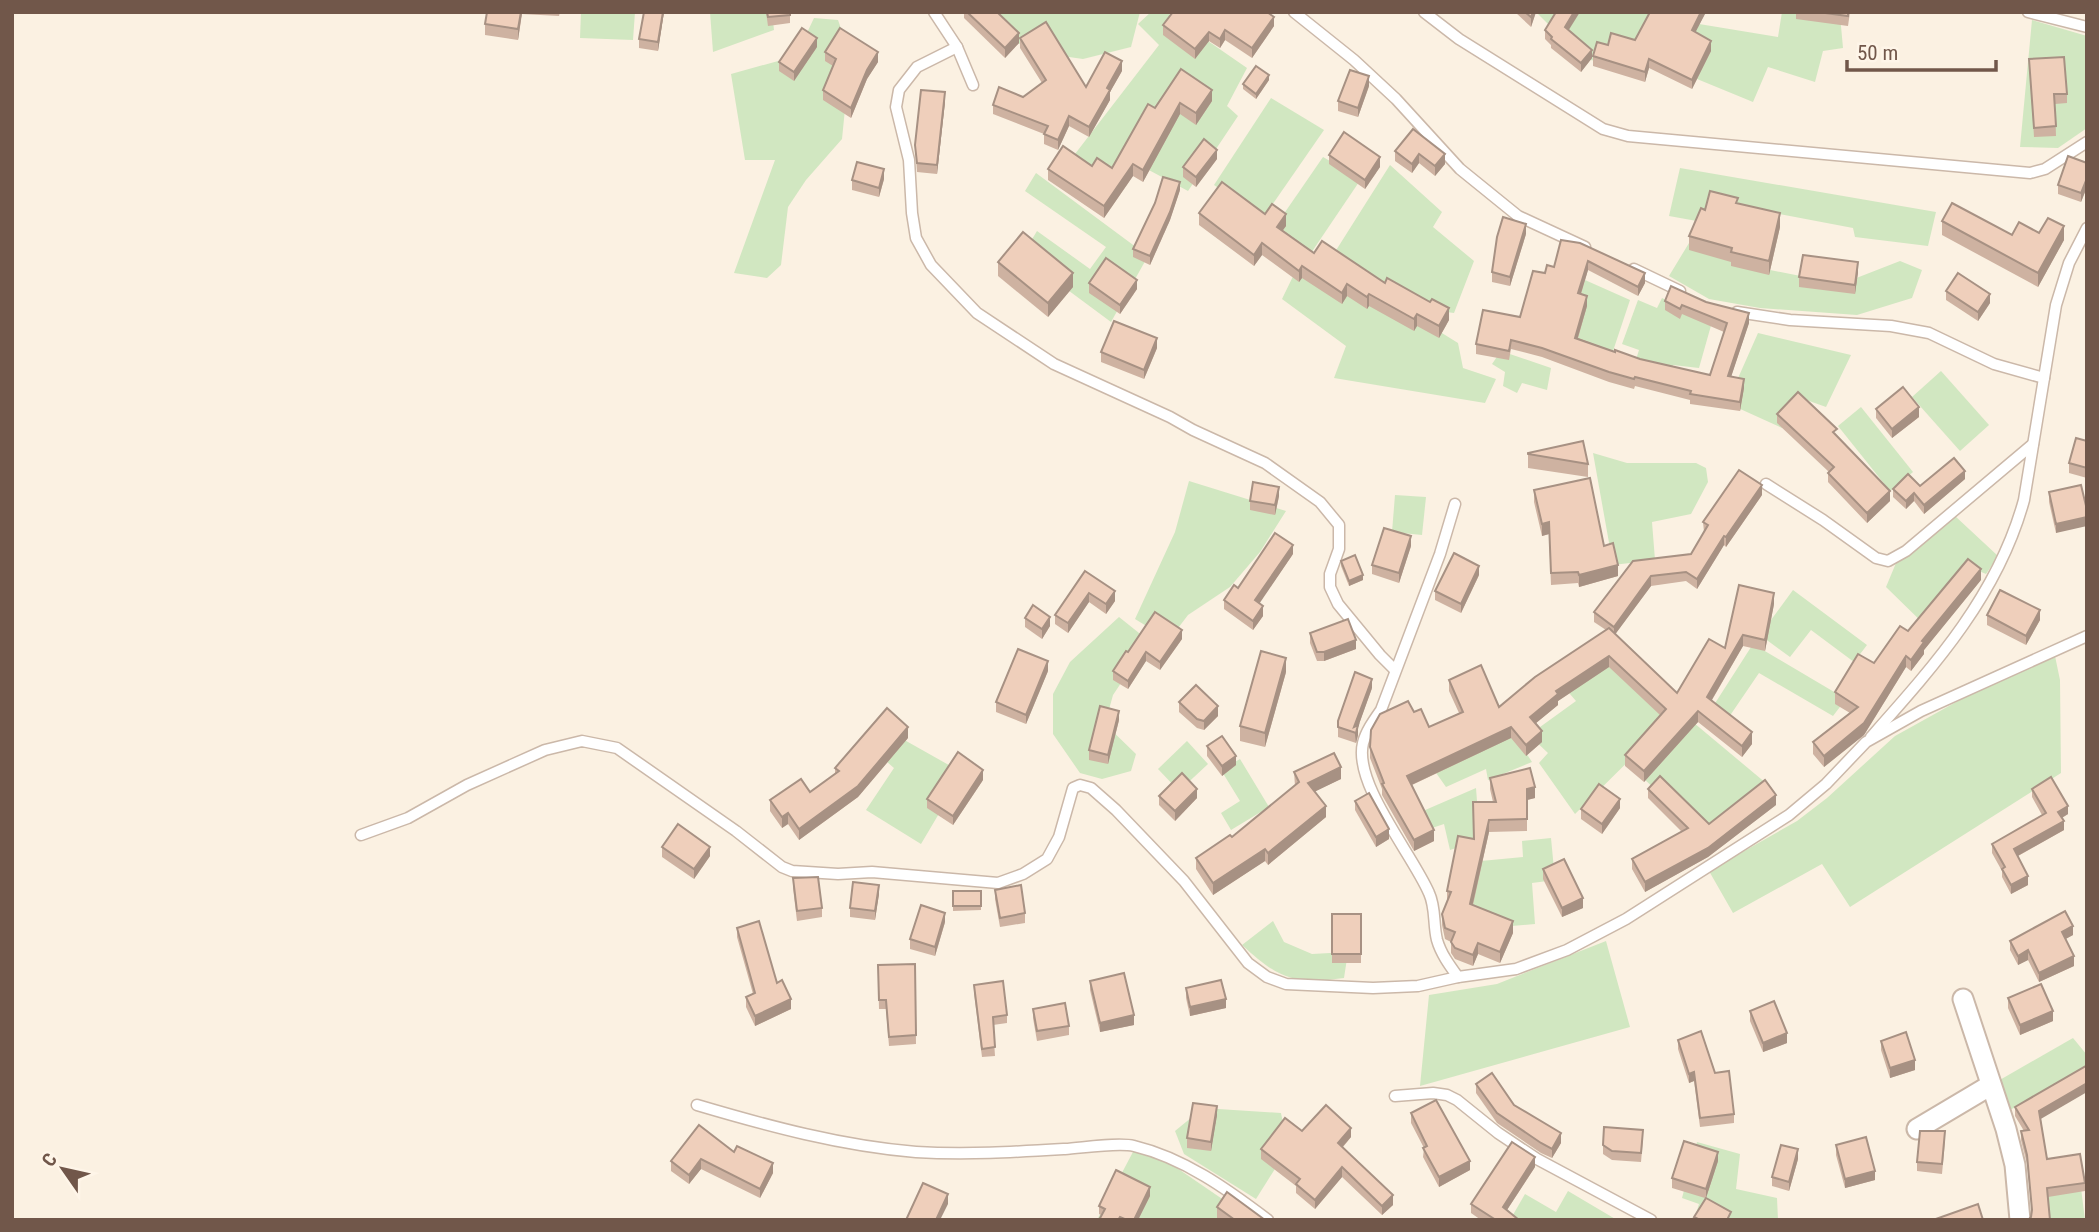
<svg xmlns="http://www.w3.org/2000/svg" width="2099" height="1232" viewBox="0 0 2099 1232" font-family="'Roboto Condensed',sans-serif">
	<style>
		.green { fill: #d1e7c1 }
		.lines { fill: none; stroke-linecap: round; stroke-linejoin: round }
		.lane-casing { stroke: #cbb8a9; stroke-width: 13 }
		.street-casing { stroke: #cbb8a9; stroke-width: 23 }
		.lane { stroke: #fff; stroke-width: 10 }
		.street { stroke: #fff; stroke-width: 19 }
		.wall { fill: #ceb2a1 }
		.shaded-wall { fill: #a79183 }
		.building { fill: #efcfbb; stroke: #a79183; stroke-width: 2 }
	</style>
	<rect width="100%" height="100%" fill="#fbf1e2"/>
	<!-- green -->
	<g class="green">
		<polygon points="581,12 635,12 633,40 580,38"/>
		<polygon points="710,12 772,12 774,30 713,52"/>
		<polygon points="964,12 1140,12 1131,47 1083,59 1034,52"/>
		<polygon points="1151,12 1166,12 1247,68 1227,106 1238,116 1188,191 1132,161 1112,187 1075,154 1159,45 1138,24"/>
		<polygon points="1659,12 1625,65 1583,59 1537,13"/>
		<polygon points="1782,12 1840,15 1843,48 1823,51 1815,82 1768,67 1753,102 1680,72 1693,23 1778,37"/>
		<polygon points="814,18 838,20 852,60 847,89 842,139 806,180 788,207 781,265 767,278 734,273 775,160 745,160 731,74 796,56"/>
		<polygon points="2032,20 2087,36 2087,128 2058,148 2020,147"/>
		<polygon points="1271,98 1324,130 1263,218 1214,185"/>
		<polygon points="1323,157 1361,179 1309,256 1270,234"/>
		<polygon points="1390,165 1442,212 1433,227 1474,261 1454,313 1410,307 1328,263"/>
		<polygon points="1680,168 1936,212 1928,246 1855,237 1853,228 1738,206 1730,227 1669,216"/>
		<polygon points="1036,173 1148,256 1111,322 1022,256 1037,231 1090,269 1106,247 1025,191"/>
		<polygon points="1689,243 1760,268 1841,284 1900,261 1922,270 1912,298 1857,315 1760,308 1709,299 1669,276"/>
		<polygon points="1300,262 1437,330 1458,343 1463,368 1496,379 1485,403 1334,378 1346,346 1282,299"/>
		<polygon points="1585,280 1630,300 1612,354 1566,341"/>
		<polygon points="1662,298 1712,322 1699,368 1673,365 1667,381 1633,369 1639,350 1622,344 1638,300 1657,308"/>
		<polygon points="1758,333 1851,355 1826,407 1798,397 1782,428 1727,403"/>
		<polygon points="1501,351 1551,368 1547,390 1522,383 1517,393 1503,386 1505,372 1492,364"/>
		<polygon points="1941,371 1989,425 1960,451 1912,397"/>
		<polygon points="1861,407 1913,472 1890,491 1838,426"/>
		<polygon points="1593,453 1627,463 1696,463 1706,468 1708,482 1691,514 1652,522 1655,560 1613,565"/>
		<polygon points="1189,481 1286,511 1260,552 1230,587 1188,615 1169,640 1135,619 1175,532"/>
		<polygon points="1395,495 1426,497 1422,535 1392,532"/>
		<polygon points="1955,516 1998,556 1986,574 1979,571 1928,628 1886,587 1896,563"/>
		<polygon points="1793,590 1867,645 1854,662 1811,630 1790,657 1760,635"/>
		<polygon points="1119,617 1149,641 1113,695 1105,724 1136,754 1131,771 1102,779 1080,773 1053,734 1053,694 1070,662"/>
		<polygon points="1753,644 1846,699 1833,716 1759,673 1729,717 1712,708"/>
		<polygon points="2055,656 2060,680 2061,773 1850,907 1822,864 1733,913 1709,871 1797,821 1827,798 1895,736 1967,696"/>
		<polygon points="1609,657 1668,722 1575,814 1539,763 1548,753 1529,735 1576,701 1564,687"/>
		<polygon points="1694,723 1767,784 1702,833 1643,778"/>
		<polygon points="892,733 963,773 921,844 866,810 894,768 879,755"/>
		<polygon points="1513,733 1532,762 1488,780 1486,769 1446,787 1427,760"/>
		<polygon points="1187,741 1208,764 1179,791 1158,769"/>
		<polygon points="1240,759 1269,807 1231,830 1221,813 1240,801 1221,770"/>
		<polygon points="1476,788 1480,840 1450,850 1444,824 1420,832 1416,814"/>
		<polygon points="1551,838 1555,880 1532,883 1535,924 1466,930 1460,863 1523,857 1522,841"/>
		<path d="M1273,921L1284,942L1312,954L1348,952L1344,978C1294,985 1279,979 1242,945Z"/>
		<polygon points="1606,941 1630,1027 1420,1086 1429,995 1497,984"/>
		<polygon points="2073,1038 2087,1055 2087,1067 2010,1110 1998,1081"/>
		<polygon points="1203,1108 1281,1113 1288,1148 1256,1199 1184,1154 1175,1131"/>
		<polygon points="1697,1142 1740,1154 1736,1189 1777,1198 1778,1220 1694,1220 1699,1204 1682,1198"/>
		<polygon points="1134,1150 1174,1166 1253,1220 1097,1220"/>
		<polygon points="2081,1188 2085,1220 2042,1220 2039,1192"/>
		<polygon points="1568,1191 1617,1220 1510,1220 1525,1194 1556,1212"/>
	</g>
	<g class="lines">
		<defs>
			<g id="lane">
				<polyline points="934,12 957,47 973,85"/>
				<polyline points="1294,12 1354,60 1396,99 1460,169 1518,216 1585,247"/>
				<polyline points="1424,12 1459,39 1603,129 1628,136 2030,173 2045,169 2087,142"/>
				<polyline points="2028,12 2087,27"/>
				<polyline points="957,47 917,67 899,90 896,107 909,160 912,213 916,238 931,265 977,313 1054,364 1170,417 1193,430 1265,463 1320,502 1339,525 1339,549 1330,574 1330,587 1338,604 1380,655 1395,670"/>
				<polyline points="1634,269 1680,291"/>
				<polyline points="1737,312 1790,320 1891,326 1929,333 1994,364 2044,378"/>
				<polyline points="1766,484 1823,520 1876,558 1888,561 1906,551 2033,444"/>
				<path d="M1455,504L1440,554L1381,710C1374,720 1366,731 1363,743C1353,784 1413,855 1429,893C1436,908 1433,924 1437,940C1441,954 1450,966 1458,977L1516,969L1567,950L1626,919L1789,815L1826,784L1866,742L1921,711L2087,636"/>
				<path d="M1871,737C1935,665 1998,595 2024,500L2056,305L2069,263L2087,228"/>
				<polyline points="361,835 408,818 467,785 545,750 582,741 617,748 736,831 782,867 792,871 838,874 872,872 998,883 1023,874 1047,859 1059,837 1073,788 1080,785 1091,788 1116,810 1184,881 1248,963 1267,977 1286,984 1373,988 1418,986 1458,977"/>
				<polyline points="1395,1096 1433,1093 1447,1095 1457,1100 1498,1133 1537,1159 1651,1220"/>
				<path d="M697,1105C768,1126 842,1146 916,1152C966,1155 1015,1152 1065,1149C1082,1148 1118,1142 1134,1146C1184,1158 1227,1189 1268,1220"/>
			</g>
			<g id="street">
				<polyline points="1963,999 2006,1129 2015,1165 2020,1220"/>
				<polyline points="1917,1129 1991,1085"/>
			</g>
		</defs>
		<!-- lane casing -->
		<use href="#lane" class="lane-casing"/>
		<!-- street casing -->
		<use href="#street" class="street-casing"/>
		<!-- lane -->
		<use href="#lane" class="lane"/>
		<!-- street -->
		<use href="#street" class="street"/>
	</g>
	<!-- wall -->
	<g class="wall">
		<polygon points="487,12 560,12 559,16 522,14 518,40 485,35 485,24"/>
		<polygon points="644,12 664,12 658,51 639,48 639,39"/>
		<polygon points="766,12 790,12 790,23 768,26"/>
		<polygon points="964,12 997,12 1019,43 1005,58 964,18"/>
		<polygon points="1515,12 1536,12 1531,27"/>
		<polygon points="1648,12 1706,12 1695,32 1711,51 1692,89 1649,68 1645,82 1593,66 1593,56 1608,45 1635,40 1650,13"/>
		<polygon points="1796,12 1850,12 1848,26 1796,19"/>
		<polygon points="1163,25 1274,26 1252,58 1225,40 1220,48 1209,41 1195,59 1163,35"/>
		<polygon points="1545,30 1568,30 1592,58 1581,72 1551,48 1551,45 1545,39"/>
		<polygon points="1020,38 1086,87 1122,71 1110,92 1110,100 1089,137 1069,126 1058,150 1044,144 1044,134 993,114 993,105 1023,97 1042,83 1020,48"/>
		<polygon points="817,47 794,81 779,71 779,62"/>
		<polygon points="825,52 878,62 867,79 851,118 823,100 823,90 833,66 825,61"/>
		<polygon points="2029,59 2067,94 2067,103 2055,104 2056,136 2034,137"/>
		<polygon points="1181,69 1212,101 1196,125 1180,114 1143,182 1133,176 1104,218 1048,180 1048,169 1092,166 1112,168"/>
		<polygon points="1269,80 1256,99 1243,89 1243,84"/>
		<polygon points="1369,86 1358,117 1338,111 1338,101"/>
		<polygon points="945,102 937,174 917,172 915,145"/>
		<polygon points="1413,129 1445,164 1435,176 1419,163 1412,173 1395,161 1395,151"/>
		<polygon points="1329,155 1380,167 1365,189 1329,164"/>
		<polygon points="1217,159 1196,187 1183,177 1183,167"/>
		<polygon points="2087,163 2087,187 2081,202 2058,194 2058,185"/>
		<polygon points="884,179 879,197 852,190 852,180"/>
		<polygon points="1180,190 1170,220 1150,265 1133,257 1133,249"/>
		<polygon points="1738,203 1780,227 1769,275 1731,266 1731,262 1689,250 1689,236 1705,210"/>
		<polygon points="1199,213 1265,214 1286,226 1283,230 1314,253 1385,283 1449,320 1439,338 1417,326 1414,331 1369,306 1367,309 1347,296 1342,304 1302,278 1299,282 1262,255 1254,266 1199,225"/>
		<polygon points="1942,221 2012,235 2039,233 2064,240 2038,287 1942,235"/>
		<polygon points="1526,234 1510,286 1492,282 1492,272"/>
		<polygon points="1561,240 1645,283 1638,296 1588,270 1581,294 1587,306 1578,338 1615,352 1640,359 1710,375 1724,332 1682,314 1680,319 1665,310 1665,301 1671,286 1749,323 1731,377 1744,388 1740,411 1690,404 1690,400 1635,386 1634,389 1609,382 1542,357 1511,349 1509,360 1476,354 1476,344 1520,317 1545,273 1554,267"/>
		<polygon points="998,262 1073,287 1048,317 998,276"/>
		<polygon points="1858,272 1855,294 1799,287 1799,277"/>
		<polygon points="1089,283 1137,289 1120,314 1089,293"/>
		<polygon points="1946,291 1990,303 1978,321 1946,300"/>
		<polygon points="1157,348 1144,379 1101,362 1101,352"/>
		<polygon points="1876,409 1919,417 1892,438 1876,418"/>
		<polygon points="1777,414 1837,436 1890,501 1867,523 1828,482 1828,473 1829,472 1777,423"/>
		<polygon points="2087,441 2087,478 2069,473 2069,463"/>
		<polygon points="1528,453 1588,464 1588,477 1528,468"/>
		<polygon points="1965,479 1924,514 1914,501 1906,509 1893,497 1893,489"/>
		<polygon points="1534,490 1604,546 1618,576 1579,587 1578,583 1551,585 1549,534 1542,536 1534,502"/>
		<polygon points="2049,492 2087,510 2056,533 2049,502"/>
		<polygon points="1762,495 1726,547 1724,545 1697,589 1686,581 1651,586 1615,634 1677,693 1774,604 1765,651 1743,646 1712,700 1752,744 1742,757 1698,722 1644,782 1625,766 1625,755 1660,715 1609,667 1558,701 1558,705 1536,723 1542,742 1526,756 1511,738 1412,785 1434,841 1414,851 1382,795 1382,789 1370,758 1370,747 1414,712 1429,727 1459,713 1449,691 1449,680 1499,707 1606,630 1594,622 1594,612 1633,561 1691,554 1704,532 1703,522"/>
		<polygon points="1279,496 1275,515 1250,510 1250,501"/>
		<polygon points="1411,546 1399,583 1372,574 1372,565"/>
		<polygon points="1293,554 1259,603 1263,616 1253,630 1224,609 1224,600 1238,588"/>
		<polygon points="1341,561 1363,580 1349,586 1341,566"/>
		<polygon points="1085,571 1115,601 1106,614 1089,602 1068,633 1055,624 1055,615"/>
		<polygon points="1479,575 1461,613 1435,600 1435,591"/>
		<polygon points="1981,580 1924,650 1924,654 1911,671 1906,667 1864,735 1824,767 1813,754 1813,742 1850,713 1835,704 1835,692 1874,663 1908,631"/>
		<polygon points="1987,615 2040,620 2026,645 1987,625"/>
		<polygon points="1025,618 1050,626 1042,639 1025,627"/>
		<polygon points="1310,633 1356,649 1324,661 1317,661 1310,643"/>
		<polygon points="1182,639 1160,670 1146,661 1128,689 1113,680 1113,671 1128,652"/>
		<polygon points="1048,671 1026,724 996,712 996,702"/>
		<polygon points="1286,672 1265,747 1240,741 1240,726"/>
		<polygon points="1372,688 1358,727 1358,735 1356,743 1338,737 1338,721"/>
		<polygon points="1179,702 1218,716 1204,730 1197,728 1179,712"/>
		<polygon points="1119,720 1108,764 1089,760 1089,750"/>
		<polygon points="908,738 858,797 799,840 788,824 782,828 770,811 770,800 810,792 835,774 835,768"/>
		<polygon points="1207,746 1236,765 1222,776 1207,756"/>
		<polygon points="1294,772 1341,779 1315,791 1326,817 1268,865 1265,861 1213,895 1196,869 1196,858 1232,837 1295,786"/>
		<polygon points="1490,778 1535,798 1527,800 1527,831 1489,832 1473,905 1513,933 1500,963 1478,954 1473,966 1455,959 1451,953 1451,942 1445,939 1442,925 1442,914 1447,902 1447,891 1493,802 1490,789"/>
		<polygon points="983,780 953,825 927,808 927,799"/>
		<polygon points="1648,789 1709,824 1776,805 1708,857 1645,892 1632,869 1632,859 1682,832 1648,798"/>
		<polygon points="2032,789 2068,814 2062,818 2064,830 2018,856 2028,885 2011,894 2002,877 2002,871 1992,853 1992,844 2042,815 2032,797"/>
		<polygon points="1159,796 1197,798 1175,821 1159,805"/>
		<polygon points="1355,801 1389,839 1376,847 1355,810"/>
		<polygon points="1620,808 1602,834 1581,819 1581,809"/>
		<polygon points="662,847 710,856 694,879 662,857"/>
		<polygon points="1543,869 1583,908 1562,917 1543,879"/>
		<polygon points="793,878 822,908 822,917 797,921 793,888"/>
		<polygon points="995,890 1025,913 1025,923 1000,927 995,899"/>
		<polygon points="953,891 981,891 981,910 953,911"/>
		<polygon points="879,894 875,920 850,917 850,908"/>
		<rect x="1332" y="914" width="29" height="49"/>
		<polygon points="945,922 935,956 910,949 910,939"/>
		<polygon points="737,928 777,983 791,1009 755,1026 746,1007 746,997 753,994 737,937"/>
		<polygon points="2073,935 2065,939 2074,966 2039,982 2028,960 2018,965 2010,950 2010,941"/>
		<polygon points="915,964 916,1044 889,1046 886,1009 879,1009 878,965"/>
		<polygon points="1090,981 1134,1025 1100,1032 1090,990"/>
		<polygon points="974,985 1007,1015 1007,1023 993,1025 995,1056 982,1057 974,993"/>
		<polygon points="1186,988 1226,1008 1190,1016 1186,998"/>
		<polygon points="2008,998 2053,1021 2020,1035 2008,1008"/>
		<polygon points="1033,1009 1069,1026 1069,1035 1037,1041 1033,1018"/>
		<polygon points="1750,1011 1787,1043 1763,1052 1750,1021"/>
		<polygon points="1678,1040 1715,1073 1734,1114 1734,1123 1700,1127 1694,1081 1689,1083 1678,1049"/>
		<polygon points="1881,1041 1915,1070 1890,1078 1881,1050"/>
		<polygon points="1476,1084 1514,1105 1561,1143 1552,1158 1541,1153 1497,1123 1476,1093"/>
		<polygon points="2015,1107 2041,1120 2047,1159 2085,1183 2085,1191 2048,1197 2031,1217 2032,1213 2027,1164 2021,1140 2021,1131 2024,1131 2015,1116"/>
		<polygon points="1411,1113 1470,1170 1439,1187 1423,1157 1424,1148 1411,1123"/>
		<polygon points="1217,1115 1211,1151 1187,1148 1187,1138"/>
		<polygon points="1302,1131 1351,1137 1343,1147 1393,1205 1382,1215 1342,1177 1315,1209 1296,1193 1296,1186 1261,1159 1261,1149"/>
		<polygon points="1643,1139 1641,1162 1612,1160 1603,1154 1603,1145"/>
		<polygon points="1945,1141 1942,1174 1917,1171 1917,1162"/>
		<polygon points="1836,1145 1875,1180 1845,1188 1836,1155"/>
		<polygon points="734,1152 773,1173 760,1198 701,1169 689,1184 671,1171 671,1161"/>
		<polygon points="1798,1159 1789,1191 1772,1186 1772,1177"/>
		<polygon points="1718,1161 1706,1198 1731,1220 1694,1220 1694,1217 1705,1198 1672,1188 1672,1178"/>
		<polygon points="1535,1167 1507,1210 1519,1220 1481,1220 1471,1213 1471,1204"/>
		<polygon points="1150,1196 1138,1220 1099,1220 1101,1215 1099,1214 1099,1206"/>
		<polygon points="1217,1207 1265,1220 1217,1220"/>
	</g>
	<!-- shaded-wall -->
	<g class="shaded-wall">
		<polygon points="521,12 522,12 518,40 518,29"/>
		<polygon points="663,12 664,12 658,51 658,42"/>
		<polygon points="1533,12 1536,12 1531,27 1531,17"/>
		<polygon points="1574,12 1580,12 1565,36 1565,27"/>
		<polygon points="1701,12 1706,12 1692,39 1692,30"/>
		<polygon points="1274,17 1274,26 1252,58 1252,48"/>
		<polygon points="1225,30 1225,40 1220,48 1220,39"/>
		<polygon points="1209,32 1209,41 1195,59 1195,49"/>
		<polygon points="1019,33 1019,43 1005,58 1005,48"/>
		<polygon points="817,38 817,47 794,81 794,72"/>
		<polygon points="1711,41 1711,51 1692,89 1692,80"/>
		<polygon points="1592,50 1592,58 1581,72 1581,63"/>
		<polygon points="878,52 878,62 867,79 851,118 851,108 867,70"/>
		<polygon points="1649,59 1649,68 1645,82 1645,72"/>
		<polygon points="1122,61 1122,71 1110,92 1110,100 1089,137 1089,127 1107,88"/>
		<polygon points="1269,75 1269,80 1256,99 1256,94"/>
		<polygon points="1369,76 1369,86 1358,117 1358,108"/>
		<polygon points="1212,90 1212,101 1196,125 1196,113"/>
		<polygon points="945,92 945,102 937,174 937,165"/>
		<polygon points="1180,103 1180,114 1143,182 1143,170"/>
		<polygon points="1069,116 1069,126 1058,150 1058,140"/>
		<polygon points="1217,150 1217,159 1196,187 1196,177"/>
		<polygon points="1419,154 1419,163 1412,173 1412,164"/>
		<polygon points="1445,154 1445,164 1435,176 1435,166"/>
		<polygon points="1380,157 1380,167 1365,189 1365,180"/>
		<polygon points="1133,164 1133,176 1104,218 1104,206"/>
		<polygon points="884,169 884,179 879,197 879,188"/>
		<polygon points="2087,178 2087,187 2081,202 2081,193"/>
		<polygon points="1180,182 1180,190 1170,220 1150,265 1150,256"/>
		<polygon points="1780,213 1780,227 1769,275 1769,261"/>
		<polygon points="1286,214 1286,226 1277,238 1277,227"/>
		<polygon points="1526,224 1526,234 1510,286 1510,277"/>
		<polygon points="2064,226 2064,240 2038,287 2038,273"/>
		<polygon points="1262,243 1262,255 1254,266 1254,255"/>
		<polygon points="1588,261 1588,270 1578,303 1578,293"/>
		<polygon points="1858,262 1858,272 1855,294 1855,285"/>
		<polygon points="1302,266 1302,278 1299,282 1299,271"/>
		<polygon points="1073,273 1073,287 1048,317 1048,303"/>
		<polygon points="1645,273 1645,283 1638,296 1638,287"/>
		<polygon points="1137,280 1137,289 1120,314 1120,305"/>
		<polygon points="1347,284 1347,296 1342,304 1342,293"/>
		<polygon points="1369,294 1369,306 1367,309 1367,297"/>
		<polygon points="1990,294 1990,303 1978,321 1978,312"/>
		<polygon points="1587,296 1587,306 1575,347 1575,338"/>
		<polygon points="1449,308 1449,320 1439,338 1439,326"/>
		<polygon points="1749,313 1749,323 1728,386 1728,376"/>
		<polygon points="1417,314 1417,326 1414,331 1414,319"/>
		<polygon points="1157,338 1157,348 1144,379 1144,370"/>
		<polygon points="1744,379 1744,388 1740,411 1740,402"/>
		<polygon points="1919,407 1919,417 1892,438 1892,429"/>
		<polygon points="1965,471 1965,479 1924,514 1924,505"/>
		<polygon points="1762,485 1762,495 1726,547 1726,537"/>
		<polygon points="1279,487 1279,496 1275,515 1275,505"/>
		<polygon points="1890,491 1890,501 1867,523 1867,513"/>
		<polygon points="1914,493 1914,501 1906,509 1906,501"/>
		<polygon points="2087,517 2087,526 2056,533 2056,524"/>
		<polygon points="1549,522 1549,534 1542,536 1542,524"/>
		<polygon points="1411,536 1411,546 1399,583 1399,573"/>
		<polygon points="1724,536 1724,545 1697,589 1697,579"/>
		<polygon points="1293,545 1293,554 1255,610 1255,600"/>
		<polygon points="1618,565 1618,576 1579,587 1579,575"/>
		<polygon points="1479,566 1479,575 1461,613 1461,604"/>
		<polygon points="1981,569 1981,580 1924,650 1924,654 1911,671 1911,660 1922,641"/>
		<polygon points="1363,575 1363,580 1349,586 1349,581"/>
		<polygon points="1651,576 1651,586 1614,636 1614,627"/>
		<polygon points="1115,591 1115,601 1106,614 1106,604"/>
		<polygon points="1089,593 1089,602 1068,633 1068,623"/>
		<polygon points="1774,593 1774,604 1765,651 1765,640"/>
		<polygon points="1263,606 1263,616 1253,630 1253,621"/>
		<polygon points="2040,610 2040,620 2026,645 2026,636"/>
		<polygon points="1050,617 1050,626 1042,639 1042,629"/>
		<polygon points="1182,630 1182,639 1160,670 1160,662"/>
		<polygon points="1743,635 1743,646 1707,708 1707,697"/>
		<polygon points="1356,640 1356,649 1324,661 1324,652"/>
		<polygon points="1146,652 1146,661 1128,689 1128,681"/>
		<polygon points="1609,656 1609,667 1558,701 1558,705 1530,728 1530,717 1556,691"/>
		<polygon points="1906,656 1906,667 1864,735 1824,767 1824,756"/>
		<polygon points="1286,658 1286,672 1265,747 1265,733"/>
		<polygon points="1048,661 1048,671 1026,724 1026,715"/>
		<polygon points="1372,679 1372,688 1358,727 1358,735 1356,743 1354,727"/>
		<polygon points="1218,706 1218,716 1204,730 1204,721"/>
		<polygon points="1119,711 1119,720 1108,764 1108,755"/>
		<polygon points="1698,711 1698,722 1644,782 1644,771"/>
		<polygon points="908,727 908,738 858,797 799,840 799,829"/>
		<polygon points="1511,727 1511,738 1407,787 1407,776"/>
		<polygon points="1542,731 1542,742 1526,756 1526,745"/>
		<polygon points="1752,732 1752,744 1742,757 1742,746"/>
		<polygon points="1236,756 1236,765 1222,776 1222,766"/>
		<polygon points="1341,767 1341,779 1308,795 1308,783"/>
		<polygon points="983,770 983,780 953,825 953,816"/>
		<polygon points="1535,787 1535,798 1527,800 1527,789"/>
		<polygon points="1197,789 1197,798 1175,821 1175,811"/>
		<polygon points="1776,795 1776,805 1708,857 1645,892 1645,882"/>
		<polygon points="1620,799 1620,808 1602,834 1602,824"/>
		<polygon points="1326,806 1326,817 1268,865 1268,853"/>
		<polygon points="2068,806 2068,814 2058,820 2058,812"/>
		<polygon points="788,813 788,824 782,828 782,817"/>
		<polygon points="1489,820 1489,832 1470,916 1470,904"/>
		<polygon points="2064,821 2064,830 2014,858 2014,849"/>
		<polygon points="1389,829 1389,839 1376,847 1376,837"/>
		<polygon points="1434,830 1434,841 1414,851 1414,840"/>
		<polygon points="710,847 710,856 694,879 694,869"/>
		<polygon points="1265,849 1265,861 1213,895 1213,883"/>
		<polygon points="2028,876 2028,885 2011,894 2011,885"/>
		<polygon points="879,885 879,894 875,920 875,911"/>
		<polygon points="1583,898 1583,908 1562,917 1562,908"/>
		<polygon points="945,913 945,922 935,956 935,947"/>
		<polygon points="1513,921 1513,933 1500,963 1500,952"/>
		<polygon points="2073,926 2073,935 2062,941 2062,932"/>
		<polygon points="1478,943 1478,954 1473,966 1473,955"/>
		<polygon points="2028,950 2028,960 2018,965 2018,956"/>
		<polygon points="2074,956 2074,966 2039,982 2039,973"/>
		<polygon points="791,999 791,1009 755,1026 755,1016"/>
		<polygon points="1226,999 1226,1008 1190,1016 1190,1007"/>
		<polygon points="2053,1011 2053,1021 2020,1035 2020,1025"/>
		<polygon points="1134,1015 1134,1025 1100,1032 1100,1023"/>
		<polygon points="1787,1033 1787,1043 1763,1052 1763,1043"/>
		<polygon points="1915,1060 1915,1070 1890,1078 1890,1068"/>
		<polygon points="1694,1072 1694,1081 1689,1083 1689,1074"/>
		<polygon points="2087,1083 2087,1092 2039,1120 2039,1111"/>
		<polygon points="1217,1106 1217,1115 1211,1151 1211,1142"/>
		<polygon points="1351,1128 1351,1137 1338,1152 1338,1143"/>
		<polygon points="1561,1133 1561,1143 1552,1158 1552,1149"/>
		<polygon points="1798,1149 1798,1159 1789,1191 1789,1182"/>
		<polygon points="1718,1152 1718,1161 1706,1198 1706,1189"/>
		<polygon points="1535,1157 1535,1167 1503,1216 1503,1207"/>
		<polygon points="701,1159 701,1169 689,1184 689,1175"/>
		<polygon points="1470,1161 1470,1170 1439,1187 1439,1177"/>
		<polygon points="773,1163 773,1173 760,1198 760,1189"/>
		<polygon points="1342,1167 1342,1177 1315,1209 1315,1200"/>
		<polygon points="1875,1171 1875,1180 1845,1188 1845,1179"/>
		<polygon points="1150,1187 1150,1196 1138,1220 1134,1220"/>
		<polygon points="948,1194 948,1204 940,1220 936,1220"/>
		<polygon points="1393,1195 1393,1205 1382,1215 1382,1206"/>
	</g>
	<!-- building -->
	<g class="building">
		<polygon points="487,12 521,12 518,29 485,24"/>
		<polygon points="644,12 663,12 658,42 639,39"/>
		<polygon points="767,12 790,12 790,15 768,17"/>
		<polygon points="967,12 997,12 1019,33 1005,48"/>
		<polygon points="1173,12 1267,12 1274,17 1252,48 1225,30 1220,39 1209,32 1195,49 1163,25"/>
		<polygon points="1525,12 1533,12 1531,17"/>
		<polygon points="1556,12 1574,12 1565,27 1592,50 1581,63 1551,39 1552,37 1545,30"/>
		<polygon points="1650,12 1701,12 1692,30 1711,41 1692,80 1649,59 1645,72 1593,56 1597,42 1608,45 1611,33 1635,40"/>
		<polygon points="1818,12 1848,12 1848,16"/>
		<polygon points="1046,22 1086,87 1105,52 1122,61 1107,88 1110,90 1089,127 1069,116 1058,140 1044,134 1048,126 993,105 999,87 1023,97 1046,80 1020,38"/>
		<polygon points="802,28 817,38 794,72 779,62"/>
		<polygon points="840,28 878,52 867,70 851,108 823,90 836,59 825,52"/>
		<polygon points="2064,57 2067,94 2054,94 2056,126 2034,128 2029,59"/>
		<polygon points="1256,66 1269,75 1256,94 1243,84"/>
		<polygon points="1181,69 1212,90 1196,113 1180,103 1143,170 1133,164 1104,206 1048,169 1063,146 1092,166 1097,158 1112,168 1148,104 1155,108"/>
		<polygon points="1350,70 1369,76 1358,108 1338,101"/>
		<polygon points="921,90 945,92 937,165 917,163 915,145"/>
		<polygon points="1413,129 1445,154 1435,166 1419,154 1412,164 1395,151"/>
		<polygon points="1344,132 1380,157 1365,180 1329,155"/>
		<polygon points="1204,139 1217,150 1196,177 1183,167"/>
		<polygon points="2068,156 2087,163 2087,178 2081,193 2058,185"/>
		<polygon points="857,162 884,169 879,188 852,180"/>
		<polygon points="1163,177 1180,182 1170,212 1150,256 1133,249 1155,203"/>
		<polygon points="1222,182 1265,214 1272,204 1286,214 1277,227 1314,253 1322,241 1385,283 1387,278 1430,302 1432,299 1449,308 1439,326 1417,314 1414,319 1369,294 1367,297 1347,284 1342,293 1302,266 1299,271 1262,243 1254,255 1199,213"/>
		<polygon points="1710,191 1738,198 1736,203 1780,213 1769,261 1731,252 1732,248 1689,236 1701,208 1705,210"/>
		<polygon points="1952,203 2012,235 2019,222 2039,233 2048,218 2064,226 2038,273 1942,221"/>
		<polygon points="1503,217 1526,224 1510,277 1492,272 1497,237"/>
		<polygon points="1023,232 1073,273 1048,303 998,262"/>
		<polygon points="1561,240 1580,243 1645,273 1638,287 1588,261 1578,293 1587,296 1575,338 1615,352 1615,350 1640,359 1710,375 1727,323 1682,305 1680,309 1665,301 1671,286 1706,302 1749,313 1728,376 1744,379 1740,402 1690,394 1691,391 1635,377 1634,379 1609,372 1542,348 1511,340 1509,351 1476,344 1483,310 1520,317 1533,271 1545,273 1547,265 1554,267"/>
		<polygon points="1803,255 1858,262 1855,285 1799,277"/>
		<polygon points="1106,258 1137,280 1120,305 1089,283"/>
		<polygon points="1958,273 1990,294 1978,312 1946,291"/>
		<polygon points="1114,321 1157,338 1144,370 1101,352"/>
		<polygon points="1903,387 1919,407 1892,429 1876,409"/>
		<polygon points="1798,392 1837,429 1833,432 1890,491 1867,513 1828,473 1834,467 1777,414"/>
		<polygon points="2076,438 2087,441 2087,468 2069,463"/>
		<polygon points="1583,441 1588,464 1528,454 1528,453"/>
		<polygon points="1954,458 1965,471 1924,505 1914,493 1906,501 1893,489 1908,474 1920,486"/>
		<polygon points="1739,470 1762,485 1726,537 1724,536 1697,579 1686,572 1651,576 1614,627 1594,612 1633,561 1691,554 1708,525 1703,522"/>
		<polygon points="1590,478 1604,546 1613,543 1618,565 1579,575 1578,572 1551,573 1549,522 1542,524 1534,490"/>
		<polygon points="1253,482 1279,487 1275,505 1250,501"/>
		<polygon points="2081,485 2087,510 2087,517 2056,524 2049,492"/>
		<polygon points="1384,528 1411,536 1399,573 1372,565"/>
		<polygon points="1275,533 1293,545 1255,600 1263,606 1253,621 1224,600 1234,585 1238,588"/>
		<polygon points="1454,553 1479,566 1461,604 1435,591"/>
		<polygon points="1355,555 1363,575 1349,581 1341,561"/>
		<polygon points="1968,559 1981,569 1922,641 1924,642 1911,660 1906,656 1864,723 1824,756 1813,742 1858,707 1835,692 1858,654 1874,663 1900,626 1908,631"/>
		<polygon points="1085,571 1115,591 1106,604 1089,593 1068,623 1055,615"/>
		<polygon points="1739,585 1774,593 1765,640 1743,635 1707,697 1752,732 1742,746 1698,711 1644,771 1625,755 1666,709 1609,656 1556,691 1558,694 1530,717 1542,731 1526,745 1511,727 1407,776 1434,830 1414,840 1382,784 1384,783 1370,747 1371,730 1380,714 1408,701 1414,712 1421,709 1429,727 1463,712 1449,680 1481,665 1499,707 1535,677 1609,628 1677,693 1709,639 1725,648"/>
		<polygon points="2000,590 2040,610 2026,636 1987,615"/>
		<polygon points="1033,605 1050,617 1042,629 1025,618"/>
		<polygon points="1155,612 1182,630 1160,662 1146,652 1128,681 1113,671 1126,651 1128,652"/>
		<polygon points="1348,619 1356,640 1324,652 1317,652 1310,633"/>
		<polygon points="1018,649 1048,661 1026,715 996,702"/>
		<polygon points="1261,651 1286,658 1265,733 1240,726"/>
		<polygon points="1355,672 1372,679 1354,727 1358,725 1356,733 1338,727 1338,721"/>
		<polygon points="1196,685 1218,706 1204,721 1197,719 1179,702"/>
		<polygon points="1100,706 1119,711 1108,755 1089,750"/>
		<polygon points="887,708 908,727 858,786 799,829 788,813 782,817 770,800 801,779 810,792 839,771 835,768"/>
		<polygon points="1222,736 1236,756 1222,766 1207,746"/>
		<polygon points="958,752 983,770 953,816 927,799"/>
		<polygon points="1334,753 1341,767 1308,783 1326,806 1268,853 1265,849 1213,883 1196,858 1230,835 1232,837 1299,782 1294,772"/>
		<polygon points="1530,768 1535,787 1527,789 1527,819 1489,820 1470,904 1513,921 1500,952 1478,943 1473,955 1455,948 1451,942 1455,932 1445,928 1442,914 1451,892 1447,891 1458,836 1474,839 1473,802 1496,802 1490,778"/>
		<polygon points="1182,773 1197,789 1175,811 1159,796"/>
		<polygon points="1660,776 1709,824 1765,780 1776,795 1708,848 1645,882 1632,859 1688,828 1648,789"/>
		<polygon points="2051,777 2068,806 2058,812 2064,821 2014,849 2028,876 2011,885 2002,869 2005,867 1992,844 2046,813 2032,789"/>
		<polygon points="1599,784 1620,799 1602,824 1581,809"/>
		<polygon points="1369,793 1389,829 1376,837 1355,801"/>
		<polygon points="678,824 710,847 694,869 662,847"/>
		<polygon points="1564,859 1583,898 1562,908 1543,869"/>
		<polygon points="818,877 822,908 797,911 793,878"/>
		<polygon points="853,882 879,885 875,911 850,908"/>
		<polygon points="1021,885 1025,913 1000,918 995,890"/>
		<rect x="953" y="891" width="28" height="15"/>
		<polygon points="921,905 945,913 935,947 910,939"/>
		<polygon points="2065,911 2073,926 2062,932 2074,956 2039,973 2028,950 2018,956 2010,941"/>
		<rect x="1332" y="914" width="29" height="40"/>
		<polygon points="759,921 777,983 782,980 791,999 755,1016 746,997 755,993 737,928"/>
		<polygon points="915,964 916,1035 889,1037 886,1000 879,1000 878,965"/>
		<polygon points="1124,973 1134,1015 1100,1023 1090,981"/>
		<polygon points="1221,980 1226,999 1190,1007 1186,988"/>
		<polygon points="1003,981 1007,1015 993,1017 995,1047 982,1049 974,985"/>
		<polygon points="2041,984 2053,1011 2020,1025 2008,998"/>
		<polygon points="1774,1001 1787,1033 1763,1043 1750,1011"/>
		<polygon points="1065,1003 1069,1026 1037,1031 1033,1009"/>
		<polygon points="1701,1031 1715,1073 1729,1071 1734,1114 1700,1118 1694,1072 1689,1074 1678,1040"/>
		<polygon points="1906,1032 1915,1060 1890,1068 1881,1041"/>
		<polygon points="2086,1066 2087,1068 2087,1083 2039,1111 2047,1159 2080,1154 2085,1183 2047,1188 2050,1220 2028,1220 2031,1217 2032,1210 2027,1155 2021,1131 2029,1130 2015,1107"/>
		<polygon points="1492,1073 1514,1105 1561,1133 1552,1149 1541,1143 1497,1113 1476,1084"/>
		<polygon points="1436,1100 1470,1161 1439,1177 1423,1148 1427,1146 1411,1113"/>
		<polygon points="1193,1103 1217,1106 1211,1142 1187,1138"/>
		<polygon points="1326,1105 1351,1128 1338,1143 1393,1195 1382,1206 1342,1167 1315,1200 1296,1184 1300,1179 1261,1149 1285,1118 1302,1131"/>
		<polygon points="699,1125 734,1152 737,1146 773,1163 760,1189 701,1159 689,1175 671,1161"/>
		<polygon points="1604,1127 1643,1130 1641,1153 1612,1151 1603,1145"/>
		<polygon points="1920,1131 1945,1131 1942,1164 1917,1162"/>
		<polygon points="1866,1137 1875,1171 1845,1179 1836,1145"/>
		<polygon points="1684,1141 1718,1152 1706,1189 1672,1178"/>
		<polygon points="1512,1142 1535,1157 1503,1207 1519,1220 1496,1220 1471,1204"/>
		<polygon points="1781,1145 1798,1149 1789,1182 1772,1177"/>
		<polygon points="1116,1170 1150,1187 1134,1220 1127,1220 1120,1217 1118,1220 1099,1220 1105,1209 1099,1206"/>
		<polygon points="923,1183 948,1194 936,1220 906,1220"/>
		<polygon points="1227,1192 1265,1220 1235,1220 1217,1207"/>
		<polygon points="1706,1198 1731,1212 1727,1220 1700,1220 1694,1217"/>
		<polygon points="1978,1204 1983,1220 1933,1220"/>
	</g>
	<!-- border -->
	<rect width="2099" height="1232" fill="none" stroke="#71574a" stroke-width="28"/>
	<!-- north arrow -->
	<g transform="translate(63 1169) rotate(304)" stroke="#fef5e8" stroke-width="5" paint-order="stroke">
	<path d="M0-5L12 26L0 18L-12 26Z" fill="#71574a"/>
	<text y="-10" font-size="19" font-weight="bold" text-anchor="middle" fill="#71574a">С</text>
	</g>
	<!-- scale -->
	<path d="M1847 60v10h149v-10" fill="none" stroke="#71574a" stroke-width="3.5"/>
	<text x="1857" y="60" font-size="21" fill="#71574a" stroke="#fef5e8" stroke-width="5" paint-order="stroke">50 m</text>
</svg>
